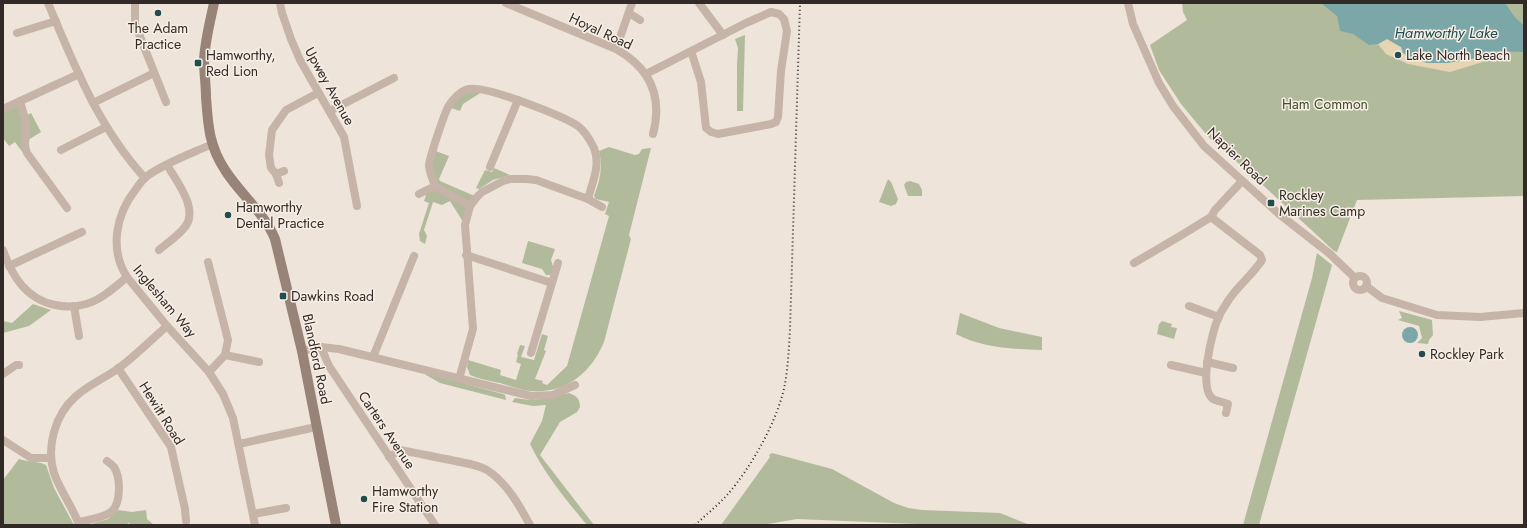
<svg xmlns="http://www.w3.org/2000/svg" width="1527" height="528" viewBox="0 0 1527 528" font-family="Jost,sans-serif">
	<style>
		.green { fill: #b1bb9b }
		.sand { fill: #e7d4b3 }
		.water { fill: #7ba7a8 }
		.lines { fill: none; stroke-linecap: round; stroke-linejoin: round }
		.minor { stroke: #c5b4a7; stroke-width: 8 }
		.secondary { stroke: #988378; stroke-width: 10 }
		.rail { stroke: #322a26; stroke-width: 2; stroke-dasharray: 1 3; stroke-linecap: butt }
		.poi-dot { fill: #214d4f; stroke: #f7eee5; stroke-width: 1.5 }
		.labels { text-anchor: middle; stroke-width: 3; stroke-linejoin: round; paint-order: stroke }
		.poi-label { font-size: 14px; fill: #322a26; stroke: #f7eee5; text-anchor: start }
		.street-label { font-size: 14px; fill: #322a26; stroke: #f7eee5 }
		.park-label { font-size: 14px; fill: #424e2d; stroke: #f7eee5 }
		.water-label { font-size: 15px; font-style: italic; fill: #214d4f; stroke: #f7eee5 }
	</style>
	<rect width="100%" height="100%" fill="#eee4d9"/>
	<!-- green -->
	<g class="green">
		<polygon points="1182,3 1524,3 1524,196 1357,200 1337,252 1334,251 1251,174 1211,140 1181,104 1159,70 1150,45 1187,20 1183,12"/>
		<polygon points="745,35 743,111 737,111 737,64 738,48 735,39"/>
		<polygon points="485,90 463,104 460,111 448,107 458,95"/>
		<polygon points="20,101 26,116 31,113 41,132 25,142 24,154 15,142 9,146 3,138 3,109"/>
		<path d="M609,147L635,155L639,154L642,149L651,148L629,235L631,239L604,342C591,373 566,394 530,391C520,390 510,386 500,383C490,381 479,379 470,375L467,367L468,360L501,370L500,375L516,380L521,364L516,362L518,355L517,354L520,345L525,346L521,357L534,360L542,334L548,336L544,350L546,351L535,379L543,381L542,383L547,385L567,366L609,216L605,214L609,202L596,199L594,196C600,181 603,167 599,151Z"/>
		<polygon points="433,150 449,156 439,179 440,181 477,197 465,225 450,201 442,205 433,202 424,230 427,236 425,244 420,241 419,234 429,203 424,201 428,189 435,186 429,166"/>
		<polygon points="494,168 510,175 493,180 479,189 476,188 485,170 492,172"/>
		<polygon points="888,179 891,182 898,199 896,204 891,206 879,202"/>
		<polygon points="910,181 919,184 922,190 922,196 908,196 904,185 906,182"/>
		<polygon points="528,241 555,249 551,260 554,270 550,275 546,275 542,269 522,263"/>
		<polygon points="1317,253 1332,265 1259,525 1243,525 1312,278"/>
		<polygon points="33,304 51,310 29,326 3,333 3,321 12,323"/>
		<polygon points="1399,311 1432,320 1433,335 1429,340 1428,344 1417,343 1422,338 1419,326 1398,320 1402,318"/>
		<path d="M960,313L999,328L1042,337V350C1013,349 982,348 956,334Z"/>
		<polygon points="1162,321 1172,324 1171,327 1177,328 1174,339 1157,334 1159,324"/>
		<polygon points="426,373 503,394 505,395 506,400 440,383 426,375"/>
		<path d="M569,393C577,396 580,399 580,407L577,412L560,422L540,455L594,525H587C566,500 544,473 530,444L542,421L546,405L533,406L512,402L515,398L530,400L543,399Z"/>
		<polygon points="772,453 832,469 894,503 908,508 922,510 1000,513 1030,525 941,525 797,519 762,525 721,525 770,457 769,455"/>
		<path d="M19,459C28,462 38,461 46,465L54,488L74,525H3V480Z"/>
		<polygon points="118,510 132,512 146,510 147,519 154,525 131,525 129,523 125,525 88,525 108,519"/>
	</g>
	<!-- sand -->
	<polygon class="sand" points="1387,39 1401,47 1409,57 1421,61 1456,62 1505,52 1499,57 1450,72 1408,64 1386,54 1378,44"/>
	<!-- water -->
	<g class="water">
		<polygon points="1321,3 1505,3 1514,16 1524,26 1524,52 1488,51 1477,58 1448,63 1427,63 1421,61 1415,55 1409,57 1403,53 1401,47 1387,39 1378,44 1369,45 1353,34 1340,31 1337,16"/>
		<circle cx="1410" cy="335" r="8"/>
	</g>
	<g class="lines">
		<!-- minor -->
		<g class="minor">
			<path d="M48,3C74,65 99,128 145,178"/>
			<polyline points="135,3 135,24 166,102"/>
			<polyline points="280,3 282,13 291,39 300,60 344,137 357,206"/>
			<path d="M506,3L616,49C650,68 663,96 653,134"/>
			<polyline points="699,3 723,35"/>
			<polyline points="1128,3 1133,24 1159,83 1173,106 1204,146 1279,214 1330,254 1355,278"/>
			<polyline points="629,13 640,20"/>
			<polyline points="17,33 56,21"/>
			<polyline points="616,49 632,3"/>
			<polyline points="646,74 746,23 771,12 779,14 784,19 787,31 781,71 778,117 776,122 771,124 718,134 711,132 706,128 701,82 691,51"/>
			<polyline points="20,101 26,122 25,146 27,153 67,208"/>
			<polyline points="93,103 154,73"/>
			<polyline points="3,109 79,74"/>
			<polyline points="330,111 394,78"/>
			<path d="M212,144C193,153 162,164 146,177C142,180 139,185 136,189C116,214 109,249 127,277L167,326L209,372L223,394L233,418L255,525"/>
			<polyline points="61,150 106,127"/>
			<polyline points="490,167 518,100"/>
			<polyline points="276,174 284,171"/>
			<polyline points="279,183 276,174 271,168 269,155 272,130 286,110 318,93"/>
			<polyline points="419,194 435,186"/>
			<path d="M470,206L435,186C433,180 429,171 429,165C430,156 444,115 448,107C452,100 460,91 469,89C485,85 563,116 578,126C585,131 590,140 594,148C601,165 592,183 588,199"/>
			<path d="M1211,217L1260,255L1262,260C1253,274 1240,284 1230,298C1226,304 1222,310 1219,316C1212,331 1198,388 1213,399C1217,401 1223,402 1228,404L1226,413"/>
			<path d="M3,250C12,276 26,299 55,305C65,307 76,307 86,304C101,300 115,287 127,277"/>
			<path d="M159,250C167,243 178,236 185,227C199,209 177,182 167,165"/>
			<polyline points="466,255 552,283"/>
			<polyline points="208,262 228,340 225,355 259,362"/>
			<polyline points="1134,263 1180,236 1211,217 1215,210 1242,181"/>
			<polyline points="9,266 82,232"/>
			<circle cx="1360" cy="283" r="7"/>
			<polyline points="1366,286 1382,298 1437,315 1480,317 1524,313"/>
			<polyline points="74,306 79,336"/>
			<polyline points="1189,306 1219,317"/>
			<polyline points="321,347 329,366 435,525"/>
			<polyline points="302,351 321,347 339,349 531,396 553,395 575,385"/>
			<polyline points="531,353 558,263"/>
			<polyline points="373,357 414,256"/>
			<polyline points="1207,362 1233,368"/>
			<polyline points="1171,365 1206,373"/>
			<polyline points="118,368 171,447 185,509 186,521"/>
			<polyline points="209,372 225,355"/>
			<polyline points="3,374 16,365 19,365"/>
			<polyline points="459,379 473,329 465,225 470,206 477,197 482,192 503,181 510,179 526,179 536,180 588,199 602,207"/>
			<polyline points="3,440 31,458 51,458"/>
			<polyline points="239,444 316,427"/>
			<path d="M389,457L400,450C417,453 434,457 451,460C463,463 476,464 487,470C507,483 519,505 530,525"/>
			<polyline points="253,514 286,508"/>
			<path d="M78,522C88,520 103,518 111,512C121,504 121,478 114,467C112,465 110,463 107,461"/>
			<path d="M79,525C73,507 60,491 54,473C46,447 55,415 75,397C88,385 105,378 119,368C136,355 151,340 167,326"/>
		</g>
		<!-- secondary -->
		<path class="secondary" d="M214,3C210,22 205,41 204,60C204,72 206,85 206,97C208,125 209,146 225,170C240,194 264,212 275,239L302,351L336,525"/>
		<!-- rail -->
		<g class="rail">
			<path d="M695,525C706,515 718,505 728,494C752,466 778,420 785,384C788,366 789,348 790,329L800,3"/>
			<polyline points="834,525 864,525"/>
		</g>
	</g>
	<!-- markers -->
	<g class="poi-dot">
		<circle cx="158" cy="13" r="4"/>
		<circle cx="1398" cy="55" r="4"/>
		<rect x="194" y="59" width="8" height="8" rx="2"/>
		<rect x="1267" y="199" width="8" height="8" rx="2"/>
		<circle cx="228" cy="215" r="4"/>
		<rect x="279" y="292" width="8" height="8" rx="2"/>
		<circle cx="1422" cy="354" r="4"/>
		<circle cx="364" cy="499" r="4"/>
	</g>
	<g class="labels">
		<!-- poi labels -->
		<g class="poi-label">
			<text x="158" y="33" text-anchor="middle">The Adam<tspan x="158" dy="16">Practice</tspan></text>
			<text x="206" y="60">Hamworthy,<tspan x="206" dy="16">Red Lion</tspan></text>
			<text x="1406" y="60">Lake North Beach</text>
			<text x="1279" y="200">Rockley<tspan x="1279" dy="16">Marines Camp</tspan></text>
			<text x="236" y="212">Hamworthy<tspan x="236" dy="16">Dental Practice</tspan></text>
			<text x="291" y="301">Dawkins Road</text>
			<text x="1430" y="359">Rockley Park</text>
			<text x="372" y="496">Hamworthy<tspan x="372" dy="16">Fire Station</tspan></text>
		</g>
		<!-- street labels -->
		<g class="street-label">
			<text transform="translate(601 31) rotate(25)" y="5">Hoyal Road</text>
			<text transform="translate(330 86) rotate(61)" y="5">Upwey Avenue</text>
			<text transform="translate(1237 156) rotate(44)" y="5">Napier Road</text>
			<text transform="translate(165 301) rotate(50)" y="5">Inglesham Way</text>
			<text transform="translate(317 359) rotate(78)" y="5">Blandford Road</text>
			<text transform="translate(162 413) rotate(58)" y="5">Hewitt Road</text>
			<text transform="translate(387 430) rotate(56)" y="5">Carters Avenue</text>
		</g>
		<!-- park labels -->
		<g class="park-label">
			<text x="1325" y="109">Ham Common</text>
		</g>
		<!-- water labels -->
		<g class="water-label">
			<text x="1446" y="38">Hamworthy Lake</text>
		</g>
	</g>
	<!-- border -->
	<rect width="1527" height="528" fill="none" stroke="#322a26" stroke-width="8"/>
</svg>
